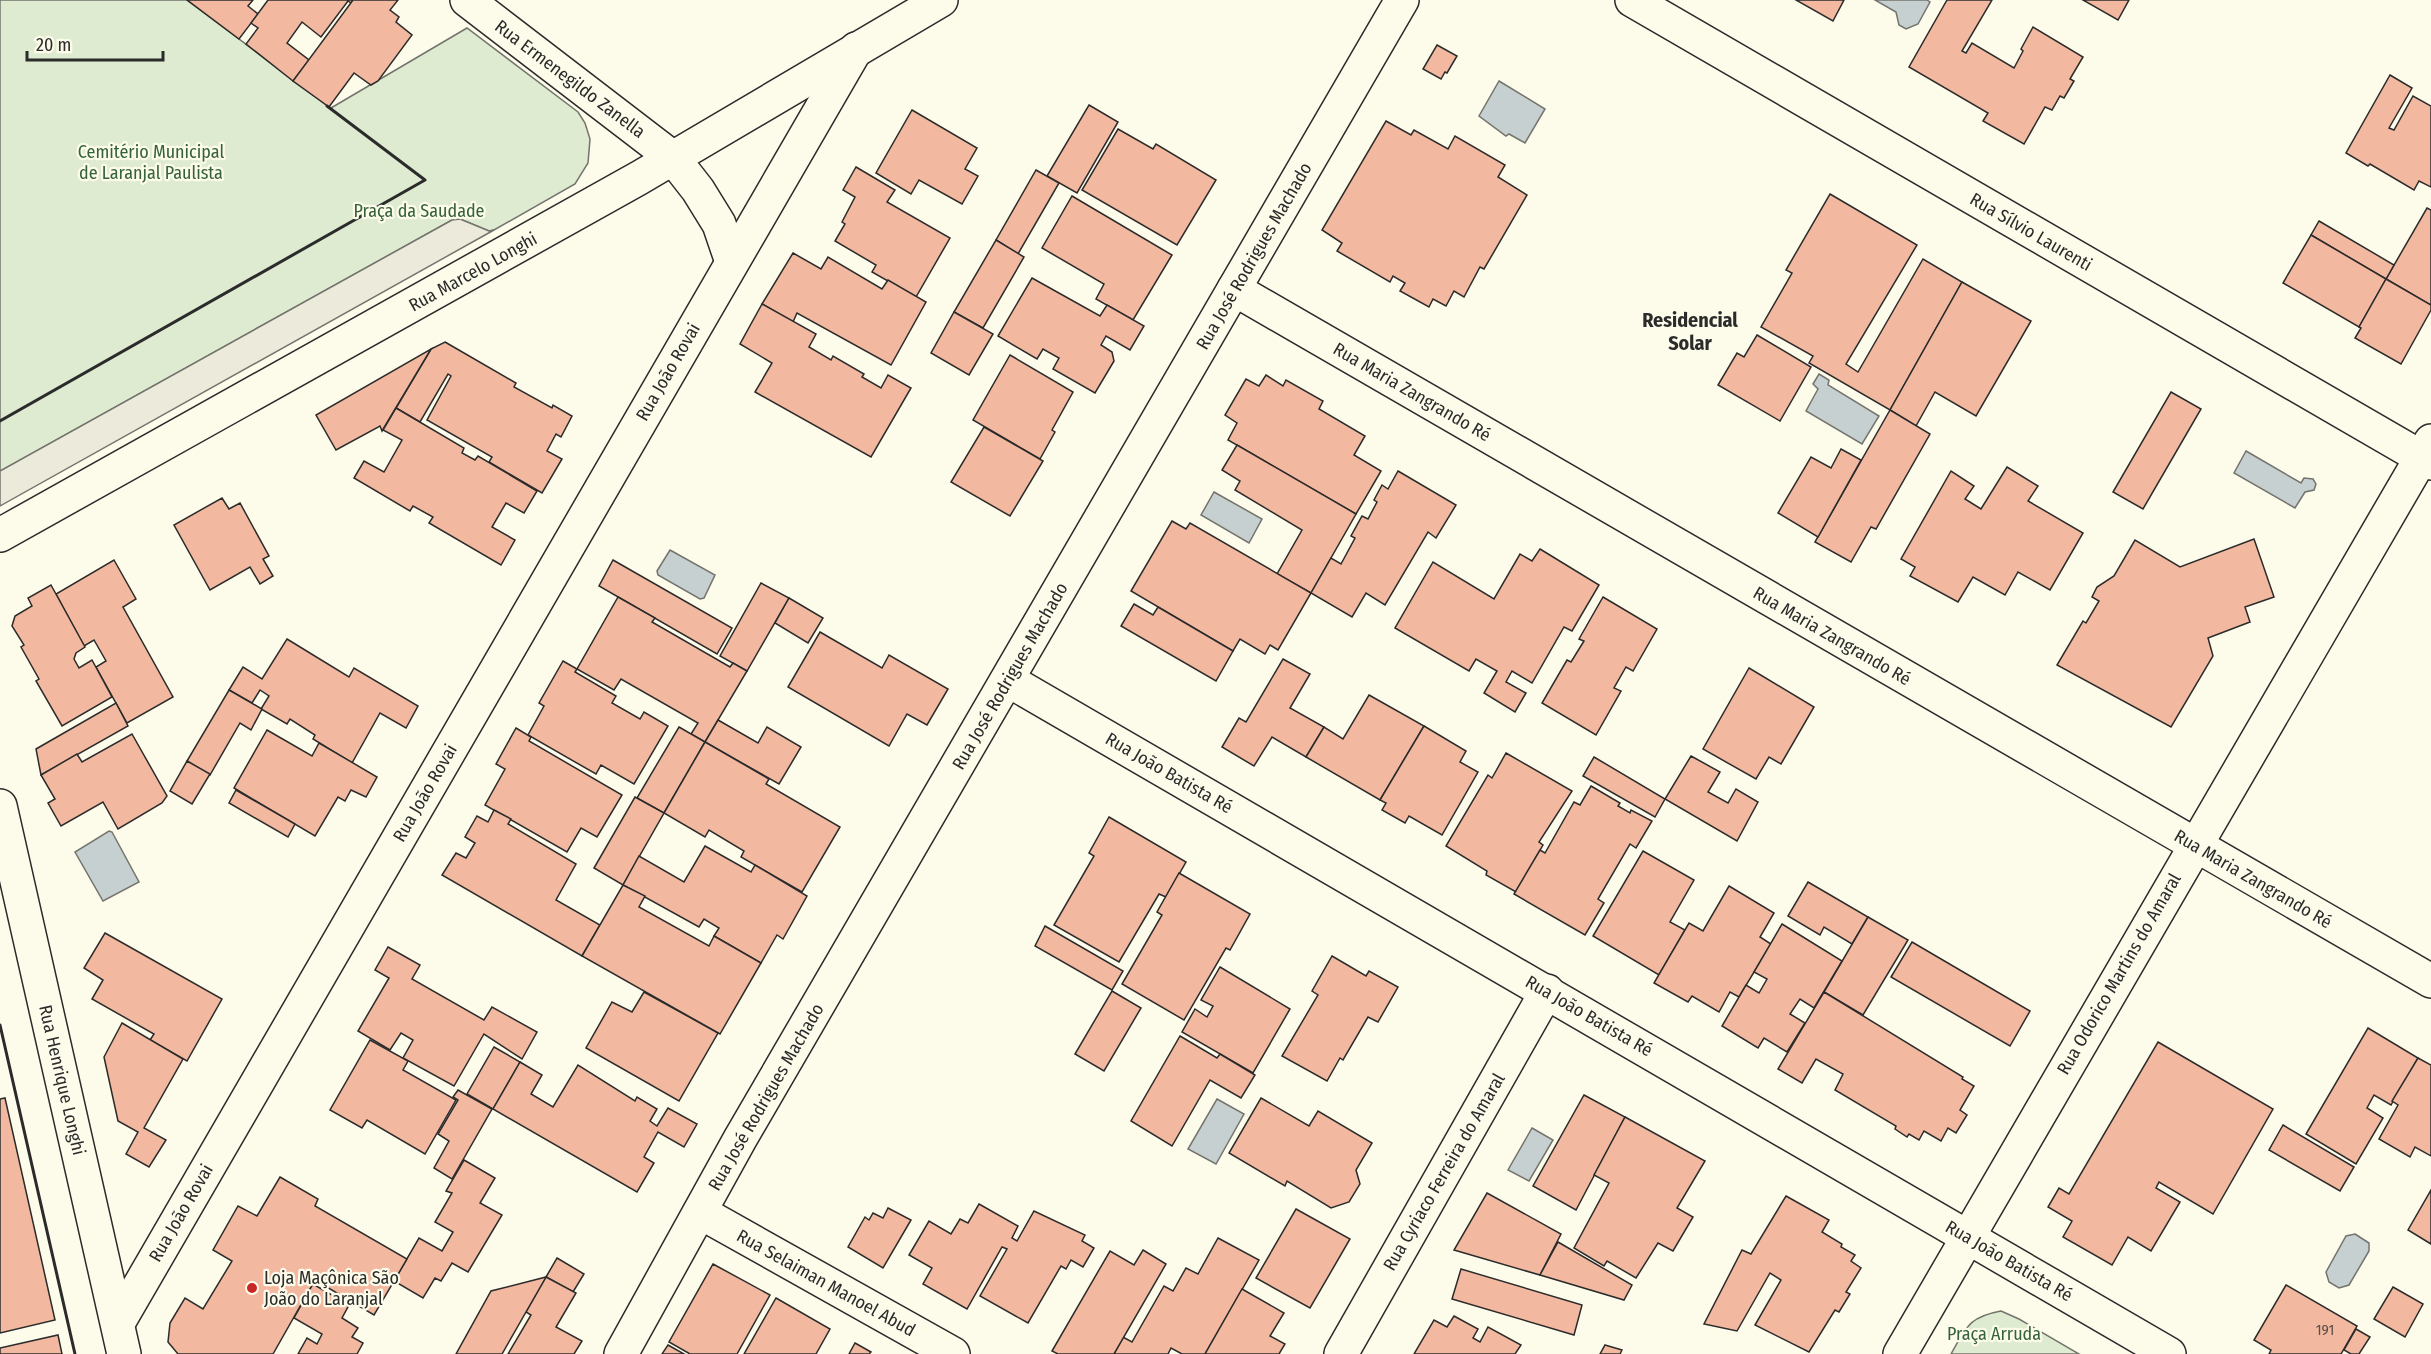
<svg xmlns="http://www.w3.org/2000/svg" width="2431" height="1354" viewBox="0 0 2431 1354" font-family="'Fira Sans Condensed',sans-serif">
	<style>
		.green { fill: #deebd1; stroke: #74746e; stroke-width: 1.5 }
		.parking { fill: #eceadb; stroke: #74746e; stroke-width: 1.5 }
		.water { fill: #c7d0d0; stroke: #74746e; stroke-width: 1.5 }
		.building { fill: #f2b8a0; stroke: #2b2b2b; stroke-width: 1.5 }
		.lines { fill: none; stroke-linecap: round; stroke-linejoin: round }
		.minor-casing { stroke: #2b2b2b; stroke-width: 36 }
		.minor { stroke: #fdfbea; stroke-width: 33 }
		.wall { stroke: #2b2b2b; stroke-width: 3 }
		.poi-dot { fill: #c62828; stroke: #fdfbea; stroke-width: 2 }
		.labels { text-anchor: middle; stroke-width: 4.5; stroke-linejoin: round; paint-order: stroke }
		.number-label { font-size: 15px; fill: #5d4e48 }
		.street-label { font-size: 18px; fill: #2b2b2b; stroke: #fdfbea }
		.park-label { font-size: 18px; fill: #34623c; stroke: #fdfbea }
		.poi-label { font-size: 18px; fill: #2b2b2b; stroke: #fdfbea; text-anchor: start }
		.neighbourhood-label { font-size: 20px; font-weight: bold; fill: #2b2b2b; stroke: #fdfbea }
	</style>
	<rect width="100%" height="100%" fill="#fdfbea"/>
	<!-- green -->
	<g class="green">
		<polygon points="0,0 187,0 331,108 467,28 578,112 585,123 590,139 588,163 575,184 494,230 489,231 460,219 452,220 0,471"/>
		<path d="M2001,1311L2019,1319L2079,1354H1951C1966,1328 1968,1317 2001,1311Z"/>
	</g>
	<!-- parking -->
	<polygon class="parking" points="460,219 489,231 494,230 0,506 0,471 452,220"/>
	<!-- water -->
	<g class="water">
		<polygon points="1875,0 1927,0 1930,2 1918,24 1906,29 1899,25 1896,12"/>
		<polygon points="1499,81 1545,109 1525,143 1509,134 1506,136 1479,116"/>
		<polygon points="1819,374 1829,380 1828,385 1879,416 1862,444 1806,411 1818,389 1813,384"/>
		<polygon points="2246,451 2301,483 2304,478 2313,479 2316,484 2314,490 2305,492 2295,508 2234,473"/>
		<polygon points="1214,492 1262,519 1249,543 1201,515"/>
		<polygon points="670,550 715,575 704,598 700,599 658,575 657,571"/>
		<polygon points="109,831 112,832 139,882 103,901 75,852"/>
		<polygon points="1217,1099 1244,1114 1216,1164 1188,1149"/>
		<polygon points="1532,1128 1553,1140 1529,1181 1508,1170"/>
		<polygon points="2355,1234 2369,1243 2369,1251 2349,1285 2339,1288 2329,1282 2326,1272 2346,1236"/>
	</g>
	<!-- building -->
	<g class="building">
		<polygon points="187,0 253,0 248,6 258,14 239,39"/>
		<polygon points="268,0 353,0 351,3 348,1 321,37 302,22 287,43 309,60 293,81 246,44 258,28 251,23"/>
		<polygon points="353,0 398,0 390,10 399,17 396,22 412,35 378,81 371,85 354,73 329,107 293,81"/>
		<polygon points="1796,0 1844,0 1833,21"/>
		<polygon points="1947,0 1992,0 1962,51 1966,53 1972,43 2014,68 2023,51 2021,49 2033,27 2083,57 2070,79 2074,81 2064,98 2060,96 2052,110 2045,107 2024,144 1983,121 1988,113 1909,67"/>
		<polygon points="2083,0 2129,0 2118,20"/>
		<polygon points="1437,45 1457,56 1447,73 1445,72 1441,79 1423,69"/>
		<polygon points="2390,75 2412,88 2389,128 2394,130 2413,96 2431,106 2431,187 2419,181 2414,190 2370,164 2368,166 2346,153"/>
		<polygon points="1089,105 1118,122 1077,193 1047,176"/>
		<polygon points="912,110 977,148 965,169 978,176 962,204 919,180 911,194 876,173"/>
		<polygon points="1386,121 1411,135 1414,130 1448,149 1455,136 1505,165 1498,177 1527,195 1484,269 1480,267 1464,297 1454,291 1446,306 1433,299 1429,307 1400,291 1405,283 1393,276 1390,282 1337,251 1342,243 1322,230"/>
		<polygon points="1118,129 1153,149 1156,144 1216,180 1177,245 1082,190"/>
		<polygon points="856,167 895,190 887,202 950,238 916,297 872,272 876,265 835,241 845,224 842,222 855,197 843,190"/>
		<polygon points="1036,170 1059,183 1018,254 996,240"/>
		<polygon points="1830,194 1917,245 1846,364 1858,372 1923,259 1962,282 1890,410 1809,363 1813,356 1761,327 1792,273 1786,270"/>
		<polygon points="1072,196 1172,255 1133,320 1096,299 1104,284 1042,248"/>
		<polygon points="2427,208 2431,210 2431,305 2386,279"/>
		<polygon points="2319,221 2394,265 2386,279 2311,235"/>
		<polygon points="2311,235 2386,279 2359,327 2283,283"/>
		<polygon points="996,240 1024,257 983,328 954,312"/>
		<polygon points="793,253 821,269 828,257 882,289 888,280 926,302 891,365 797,313 793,322 762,304"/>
		<polygon points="1032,278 1100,316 1107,305 1144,326 1130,350 1106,336 1101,345 1112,352 1114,361 1095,393 1053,369 1059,358 1043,349 1037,359 998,336"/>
		<polygon points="2386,279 2431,305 2431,310 2401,364 2355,338 2361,328 2359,327"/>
		<polygon points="1962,282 2031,321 1976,416 1935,392 1916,426 1890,410"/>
		<polygon points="762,304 816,334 809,347 831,360 833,356 864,374 862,377 881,388 888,375 911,388 871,457 755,392 772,363 740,344"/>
		<polygon points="954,312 993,334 969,375 931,353"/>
		<polygon points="1757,335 1811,367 1780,421 1718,385 1737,353 1744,357"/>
		<polygon points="445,342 516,383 514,387 552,408 553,405 572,416 561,437 556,434 547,451 562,459 542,493 489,462 492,457 427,420 451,376 448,374 420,422 396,408 431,349"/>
		<polygon points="431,349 382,431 380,426 336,450 316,415"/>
		<polygon points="1010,355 1073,392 1052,430 1055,432 1040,459 973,420"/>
		<polygon points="1266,375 1283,386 1286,380 1323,401 1319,409 1365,436 1354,455 1381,471 1356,514 1228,440 1237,423 1225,415 1246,379 1259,386"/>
		<polygon points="2171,392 2201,409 2143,509 2113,492"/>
		<polygon points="396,408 464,448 462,453 475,460 478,456 537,491 524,513 506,503 492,527 515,540 501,565 429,523 433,517 413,506 410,511 354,478 364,461 384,472 402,440 383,430"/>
		<polygon points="1890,410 1930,434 1876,529 1871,527 1851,562 1815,542"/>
		<polygon points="984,427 1043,461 1010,516 951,482"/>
		<polygon points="1237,445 1356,514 1311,593 1277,574 1302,530 1235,490 1240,481 1222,470"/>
		<polygon points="1841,449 1861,460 1818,537 1778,513 1811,457 1831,468"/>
		<polygon points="2007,467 2038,486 2028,501 2083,533 2050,590 2018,572 2005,595 1973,577 1958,602 1910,576 1915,567 1901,559 1951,471 1974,486 1965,499 1981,509"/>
		<polygon points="1398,471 1456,505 1436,538 1428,532 1385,605 1366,593 1352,617 1311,593 1331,558 1341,564 1355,538 1351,536 1362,516 1368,519 1377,502 1374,500 1382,485 1388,489"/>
		<polygon points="222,498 229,509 240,503 269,556 263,559 273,576 260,584 250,567 210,590 174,525"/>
		<polygon points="1172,521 1186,529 1190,523 1311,593 1278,650 1270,645 1265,654 1240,639 1233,651 1131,591"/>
		<polygon points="2254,539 2274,597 2245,607 2250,622 2208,638 2213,656 2171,727 2057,665 2083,621 2086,623 2099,601 2092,597 2097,587 2114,576 2135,540 2180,567"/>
		<polygon points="1540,549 1599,585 1572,631 1564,627 1532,683 1512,671 1506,682 1526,693 1515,712 1484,693 1497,671 1476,659 1469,671 1395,628 1433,562 1494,599 1520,554 1532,561"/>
		<polygon points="114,560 136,599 123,607 173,697 127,723 96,667 106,661 94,640 84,646 56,594"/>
		<polygon points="613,560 732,628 717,654 599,586"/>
		<polygon points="761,583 789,598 747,671 720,656"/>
		<polygon points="51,585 85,647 76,653 74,659 79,668 92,660 112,697 62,726 36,681 39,679 21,647 24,645 12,626 15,616 32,606 28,598"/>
		<polygon points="618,597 655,618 652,622 730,667 733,663 747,671 705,742 691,734 698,723 621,679 614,690 577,669"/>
		<polygon points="1603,597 1657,629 1633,671 1626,667 1614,688 1621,691 1596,735 1542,703 1567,660 1571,662 1584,641 1579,639"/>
		<polygon points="789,598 823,618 808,643 775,623"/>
		<polygon points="1134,604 1153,615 1158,607 1233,651 1216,681 1121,626"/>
		<polygon points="820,632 882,668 889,655 948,689 927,725 907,714 889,746 788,687"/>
		<polygon points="287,639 349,677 354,668 418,706 406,728 380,713 352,763 313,739 315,735 290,719 287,724 261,709 269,696 260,690 252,703 229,690 243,667 262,679"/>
		<polygon points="1283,659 1310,674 1290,708 1324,727 1306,757 1272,737 1254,766 1222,747 1239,718 1246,722"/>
		<polygon points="563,661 577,669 575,672 616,696 612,703 640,719 644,712 668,726 634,784 601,765 596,774 528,735 544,706 539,703"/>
		<polygon points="1749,668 1814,707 1781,764 1769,757 1756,779 1703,749"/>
		<polygon points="229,690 262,709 251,730 240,723 210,775 187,761"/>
		<polygon points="1369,695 1424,726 1380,800 1306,757 1324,727 1343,739"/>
		<polygon points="116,703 128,726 41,775 36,749"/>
		<polygon points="718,720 758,743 767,727 801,747 779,784 705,742"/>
		<polygon points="1424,726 1466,751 1460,762 1478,772 1442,835 1409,816 1405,823 1382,810 1386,803 1380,800"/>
		<polygon points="679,727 705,742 664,813 637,798"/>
		<polygon points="516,728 531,737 529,741 622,795 597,837 581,828 567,852 485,805 505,769 496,764"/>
		<polygon points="267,730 312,756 319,743 377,777 366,797 351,790 345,801 338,797 315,836 234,788"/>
		<polygon points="132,734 167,796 162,803 118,829 103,802 61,826 48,803 55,799 41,775 77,754 82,762"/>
		<polygon points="705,742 769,779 766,784 840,827 802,892 741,857 744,851 709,830 705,837 664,813"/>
		<polygon points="1506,753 1572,791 1539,842 1543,845 1516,892 1486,875 1487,871 1446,846 1488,775 1492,778"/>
		<polygon points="1691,756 1720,772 1708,792 1728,803 1736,789 1758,802 1737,841 1665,799"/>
		<polygon points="1594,757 1665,799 1655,817 1583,776"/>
		<polygon points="187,761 210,774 192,804 170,791"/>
		<polygon points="1591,786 1620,803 1618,806 1630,813 1631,810 1652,821 1636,848 1630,844 1598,899 1604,903 1585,935 1514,894 1540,850 1545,853 1574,802 1580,805"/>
		<polygon points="236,790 295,824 288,837 229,803"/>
		<polygon points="635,797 664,813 623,885 594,868"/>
		<polygon points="494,810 511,819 508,824 576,864 556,900 600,925 582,956 442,875 456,853 466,858 475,843 465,837 477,816 488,822"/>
		<polygon points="1109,817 1186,862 1166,897 1159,894 1119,962 1054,925 1094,856 1089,853"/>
		<polygon points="705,846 751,872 755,865 807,896 783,939 777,935 761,963 714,936 719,928 704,919 699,927 623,885 639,856 684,882"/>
		<polygon points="1643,851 1694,880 1670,922 1685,930 1659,975 1593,936"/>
		<polygon points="1179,873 1250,914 1230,950 1226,948 1184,1020 1122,984 1162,915 1157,912"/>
		<polygon points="1808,882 1868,917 1852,944 1824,927 1820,935 1788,916"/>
		<polygon points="623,885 645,896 639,907 709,946 714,936 761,963 720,1034 582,956"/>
		<polygon points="1729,886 1774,913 1760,937 1771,944 1739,997 1730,992 1719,1012 1692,996 1688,1002 1654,983 1689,923 1703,931"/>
		<polygon points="1868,917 1908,940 1863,1015 1824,992"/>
		<polygon points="1782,924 1842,961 1814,1008 1800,999 1790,1014 1805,1023 1787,1052 1764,1038 1758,1048 1722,1026 1746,985 1759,993 1767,979 1754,972"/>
		<polygon points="1045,926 1123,971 1112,990 1035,946"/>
		<polygon points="105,933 222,999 187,1061 150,1040 154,1034 92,999 103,980 84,968"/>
		<polygon points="1912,942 2030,1011 2010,1046 1891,977"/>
		<polygon points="388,947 420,965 412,979 484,1020 492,1007 537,1032 522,1059 484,1034 454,1086 403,1058 413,1040 401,1033 390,1050 358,1031 389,978 375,970"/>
		<polygon points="1332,956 1366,976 1369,971 1398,987 1378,1022 1368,1017 1343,1060 1340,1058 1327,1081 1282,1056 1318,995 1312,991"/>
		<polygon points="1220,967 1290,1009 1253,1073 1182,1032 1195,1009 1207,1017 1213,1006 1201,1000"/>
		<polygon points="1112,991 1141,1008 1104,1071 1075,1054"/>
		<polygon points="644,992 718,1033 679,1101 586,1048 612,1002 632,1012"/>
		<polygon points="1824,992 1963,1077 1962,1079 1974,1086 1960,1110 1967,1115 1956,1133 1948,1128 1941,1141 1924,1131 1919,1140 1909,1134 1907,1137 1895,1129 1896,1126 1835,1090 1843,1074 1816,1059 1802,1083 1778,1069"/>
		<polygon points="122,1023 183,1059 144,1128 166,1140 149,1167 126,1154 138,1132 118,1121 104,1057"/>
		<polygon points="2368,1028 2418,1058 2391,1105 2374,1095 2367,1108 2383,1118 2356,1164 2306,1134"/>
		<polygon points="1180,1036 1217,1058 1220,1054 1255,1075 1241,1098 1210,1080 1172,1146 1131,1121"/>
		<polygon points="370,1040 408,1061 403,1070 456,1100 425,1154 367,1120 362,1128 330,1110"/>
		<polygon points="2158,1042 2273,1109 2213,1214 2159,1182 2156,1188 2180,1202 2151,1251 2128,1237 2112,1265 2063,1237 2072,1221 2048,1207 2059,1188 2069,1194"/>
		<polygon points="494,1047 520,1062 493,1109 467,1094"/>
		<polygon points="2418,1058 2431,1065 2431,1156 2415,1147 2410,1157 2379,1139 2398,1105 2392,1101"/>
		<polygon points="520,1062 542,1075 531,1094 553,1107 578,1065 635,1101 637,1097 657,1109 650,1121 657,1126 668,1108 697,1124 684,1147 658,1132 644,1157 654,1163 637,1192 493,1109"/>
		<polygon points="458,1090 492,1109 452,1179 434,1168 449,1141 438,1134 458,1100 453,1097"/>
		<polygon points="1584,1095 1625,1117 1576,1210 1533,1186"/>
		<polygon points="5,1098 55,1320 0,1333 0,1099"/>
		<polygon points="1261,1098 1309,1126 1318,1111 1372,1143 1356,1170 1360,1184 1349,1202 1331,1208 1287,1181 1285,1186 1229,1153"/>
		<polygon points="1625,1117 1705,1161 1677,1208 1693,1217 1673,1251 1658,1243 1636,1278 1607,1261 1604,1266 1574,1248 1609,1183 1594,1175"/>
		<polygon points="2283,1125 2354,1167 2340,1191 2269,1150"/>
		<polygon points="464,1160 495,1178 480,1203 502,1215 468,1272 452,1263 441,1281 435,1278 423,1298 394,1281 419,1238 442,1251 453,1232 435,1222 452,1193 446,1191"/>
		<polygon points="280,1177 318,1199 315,1206 407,1259 374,1315 315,1280 273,1354 178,1354 168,1342 170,1323 185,1298 203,1309 232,1261 213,1250 238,1206 257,1216"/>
		<polygon points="2431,1190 2431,1244 2408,1230"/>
		<polygon points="1487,1193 1561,1234 1540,1275 1454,1250"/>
		<polygon points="1786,1196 1829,1220 1822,1232 1842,1244 1841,1247 1855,1255 1851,1261 1861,1268 1846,1292 1850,1294 1839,1312 1835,1310 1809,1352 1755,1325 1781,1280 1770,1273 1737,1331 1704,1324 1742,1250 1751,1254"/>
		<polygon points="979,1204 1018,1226 1012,1238 1017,1241 1034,1211 1085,1235 1082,1241 1094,1248 1083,1267 1071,1260 1066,1269 1061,1266 1028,1323 980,1296 1007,1249 1002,1247 967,1309 923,1284 932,1268 909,1255 929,1221 951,1234 960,1219 968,1223"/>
		<polygon points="888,1208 911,1220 883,1268 848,1247 865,1217 869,1220 873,1213 883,1218"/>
		<polygon points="1296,1209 1350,1239 1310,1308 1256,1278"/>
		<polygon points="1218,1238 1259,1260 1205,1354 1182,1354 1171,1348 1168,1354 1114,1354 1123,1337 1132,1342 1164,1286 1173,1291 1186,1268 1198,1274"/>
		<polygon points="1558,1242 1632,1285 1624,1300 1540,1275"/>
		<polygon points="1143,1250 1166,1264 1114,1354 1058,1354 1052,1351 1110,1251 1134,1265"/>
		<polygon points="557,1258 584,1274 573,1292 546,1277"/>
		<polygon points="713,1264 770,1295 737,1354 690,1354 669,1342"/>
		<polygon points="1461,1269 1582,1305 1574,1335 1452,1299"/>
		<polygon points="546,1277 576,1293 556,1327 582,1341 574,1354 508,1354 531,1315 526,1312"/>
		<polygon points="546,1277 502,1354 456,1354 491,1291"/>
		<polygon points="313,1284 349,1305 342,1318 358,1328 352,1337 363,1343 357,1354 298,1354 307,1338 317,1344 322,1334 294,1318"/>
		<polygon points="2286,1285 2357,1326 2341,1354 2269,1354 2271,1350 2254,1340"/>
		<polygon points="2393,1287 2423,1304 2405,1337 2374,1319"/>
		<polygon points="1242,1289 1284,1313 1270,1336 1285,1344 1279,1354 1205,1354"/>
		<polygon points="776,1298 830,1329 816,1354 744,1354"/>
		<polygon points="1454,1316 1478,1329 1473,1338 1480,1342 1488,1327 1521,1345 1515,1354 1414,1354 1434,1320 1447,1327"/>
		<polygon points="2356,1329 2370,1337 2359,1354 2351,1354 2344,1350"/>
		<polygon points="58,1335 62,1354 0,1354 0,1348"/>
		<polygon points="855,1343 871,1352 869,1354 849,1354"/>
		<polygon points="668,1345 684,1354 662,1354"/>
		<polygon points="1605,1345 1622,1350 1620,1354 1600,1354"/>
	</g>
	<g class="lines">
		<defs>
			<g id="minor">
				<polyline points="467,0 673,158 698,190 719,224 732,262"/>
				<polyline points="1632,0 2431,463"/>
				<polyline points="1234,289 2431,981"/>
				<polyline points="0,535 639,178 941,0"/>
				<polyline points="1008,680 2169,1354"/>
				<polyline points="0,806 124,1354"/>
				<polyline points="700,1212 953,1354"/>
				<polyline points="118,1323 856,49"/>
				<polyline points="621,1354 740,1139 1402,0"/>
				<polyline points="1341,1354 1547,991"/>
				<polyline points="1900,1354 2431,441"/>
			</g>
		</defs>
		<!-- minor casing -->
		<use href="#minor" class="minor-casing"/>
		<!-- minor -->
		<use href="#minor" class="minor"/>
		<!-- wall -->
		<g class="wall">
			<polyline points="0,421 425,180 327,106"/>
			<polyline points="0,1025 75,1354"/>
		</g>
	</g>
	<!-- markers -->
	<circle class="poi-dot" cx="252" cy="1288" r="6"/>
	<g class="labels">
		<!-- number labels -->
		<g class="number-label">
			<text x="2325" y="1335">191</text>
		</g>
		<!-- street labels -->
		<g class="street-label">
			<text transform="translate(570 79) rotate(37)" y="6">Rua Ermenegildo Zanella</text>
			<text transform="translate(2031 232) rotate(30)" y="6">Rua Sílvio Laurenti</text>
			<text transform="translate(1254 256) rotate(-60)" y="6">Rua José Rodrigues Machado</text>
			<text transform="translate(473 272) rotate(-29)" y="6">Rua Marcelo Longhi</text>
			<text transform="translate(668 372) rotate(-60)" y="6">Rua João Rovai</text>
			<text transform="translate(1412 392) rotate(30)" y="6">Rua Maria Zangrando Ré</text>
			<text transform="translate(1832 636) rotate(30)" y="6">Rua Maria Zangrando Ré</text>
			<text transform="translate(1010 676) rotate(-60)" y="6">Rua José Rodrigues Machado</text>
			<text transform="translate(1169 773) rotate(30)" y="6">Rua João Batista Ré</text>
			<text transform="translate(425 793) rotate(-60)" y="6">Rua João Rovai</text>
			<text transform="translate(2253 879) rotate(30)" y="6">Rua Maria Zangrando Ré</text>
			<text transform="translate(2119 974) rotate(-60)" y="6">Rua Odorico Martins do Amaral</text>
			<text transform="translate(1589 1016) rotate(30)" y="6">Rua João Batista Ré</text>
			<text transform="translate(62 1080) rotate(77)" y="6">Rua Henrique Longhi</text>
			<text transform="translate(766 1097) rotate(-60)" y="6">Rua José Rodrigues Machado</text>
			<text transform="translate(1444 1172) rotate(-60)" y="6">Rua Cyriaco Ferreira do Amaral</text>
			<text transform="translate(181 1213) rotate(-60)" y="6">Rua João Rovai</text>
			<text transform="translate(2009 1261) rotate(30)" y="6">Rua João Batista Ré</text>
			<text transform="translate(826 1283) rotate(29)" y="6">Rua Selaiman Manoel Abud</text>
		</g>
		<!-- park labels -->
		<g class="park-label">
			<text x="151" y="158">Cemitério Municipal<tspan x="151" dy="21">de Laranjal Paulista</tspan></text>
			<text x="419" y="217">Praça da Saudade</text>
			<text x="1994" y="1340">Praça Arruda</text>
		</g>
		<!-- poi labels -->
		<g class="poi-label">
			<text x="264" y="1284">Loja Maçônica São<tspan x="264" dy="21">João do Laranjal</tspan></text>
		</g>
		<!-- neighbourhood labels -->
		<g class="neighbourhood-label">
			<text x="1690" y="327">Residencial<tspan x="1690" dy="23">Solar</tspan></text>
		</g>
	</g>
	<!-- scale -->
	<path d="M27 51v9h136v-9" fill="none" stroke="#2b2b2b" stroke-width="3"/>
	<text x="36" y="51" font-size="18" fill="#2b2b2b" stroke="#fdfbea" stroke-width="4.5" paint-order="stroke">20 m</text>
</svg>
